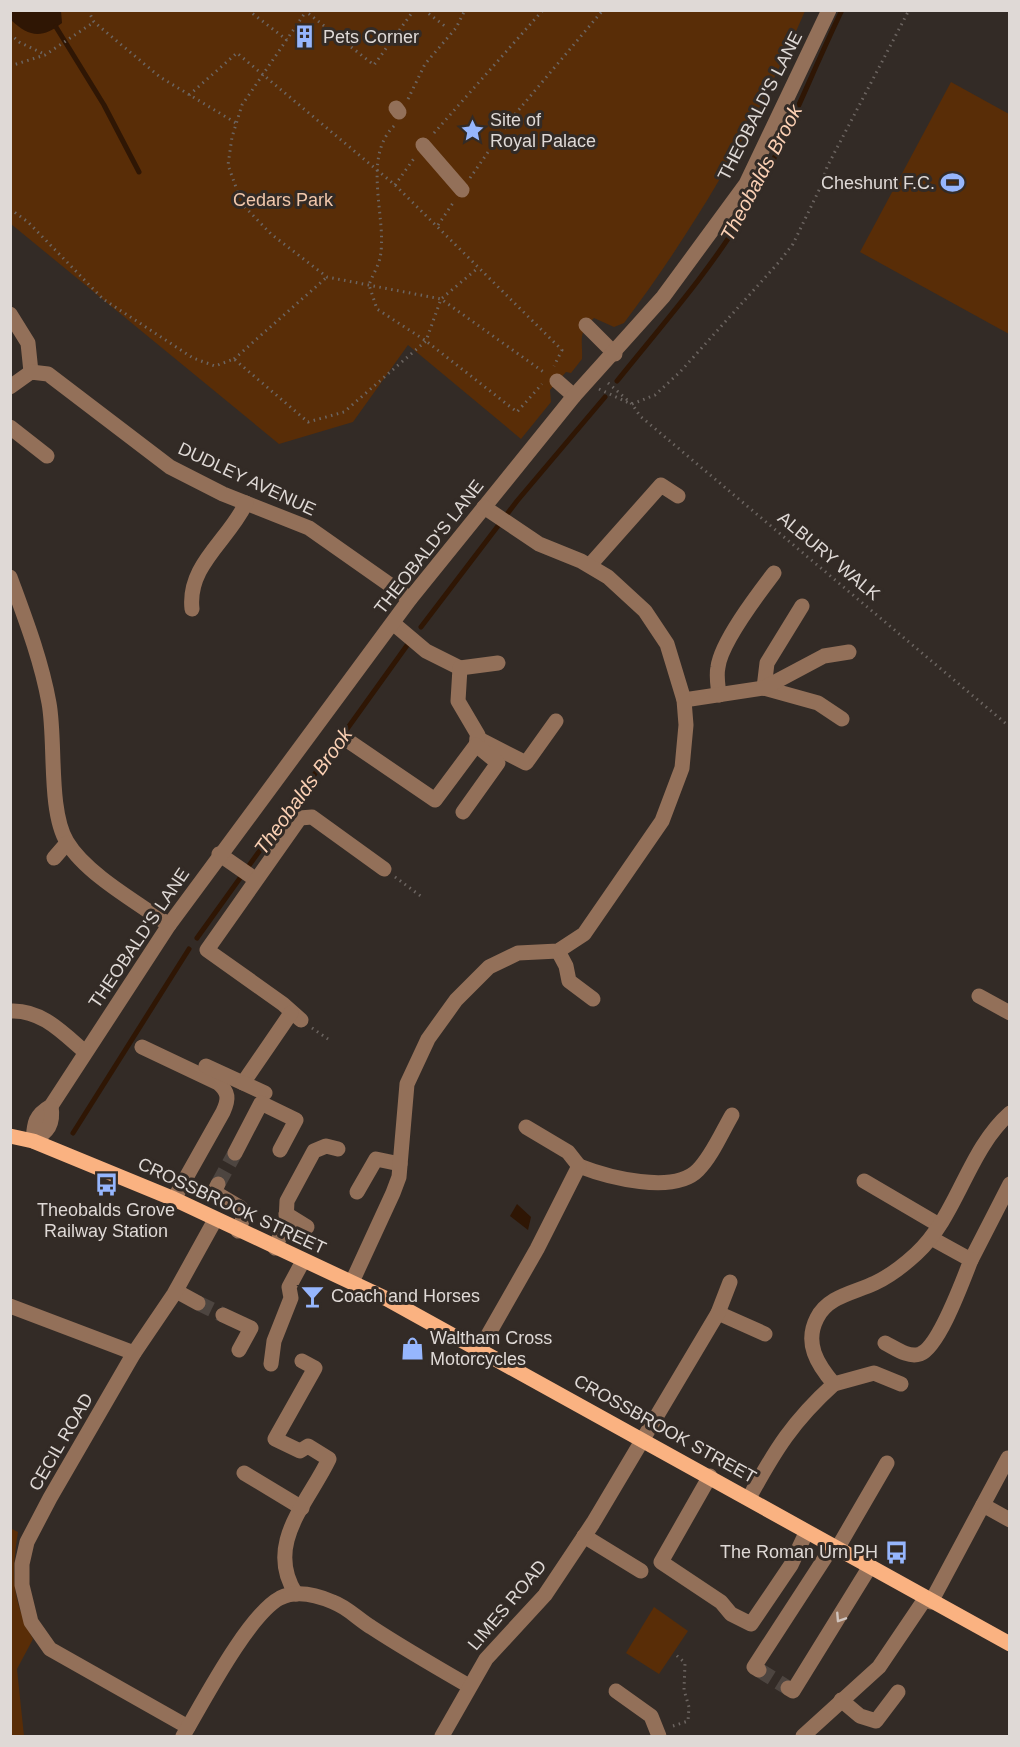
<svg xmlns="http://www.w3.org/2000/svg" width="1020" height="1747" viewBox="0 0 1020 1747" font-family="Helvetica,sans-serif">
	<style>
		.green { fill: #592d07 }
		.water { fill: #2f1604 }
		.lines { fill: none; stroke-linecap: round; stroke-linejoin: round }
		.stream { stroke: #2f1604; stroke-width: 5 }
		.minor-tunnel { stroke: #4d4540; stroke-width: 15; stroke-dasharray: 15 8; stroke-linecap: butt }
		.path { stroke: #6c6561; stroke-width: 3; stroke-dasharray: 1.5 4.5; stroke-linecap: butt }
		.minor { stroke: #937059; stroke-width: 15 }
		.major { stroke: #fab281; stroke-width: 15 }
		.oneway { stroke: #d0c4bd }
		.labels { text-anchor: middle; stroke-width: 6; stroke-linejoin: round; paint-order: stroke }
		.poi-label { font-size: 18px; fill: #dfd9d6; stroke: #332b26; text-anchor: start }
		.street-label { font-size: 18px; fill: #dfd9d6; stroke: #332b26 }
		.park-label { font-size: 18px; fill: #f1c7ab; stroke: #332b26 }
		.water-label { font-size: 20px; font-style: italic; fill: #fbd0b4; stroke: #332b26 }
	</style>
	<rect width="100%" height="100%" fill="#332b26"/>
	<!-- green -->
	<g class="green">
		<path d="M10,11H805C758,121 696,227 624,323L614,327L594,318C577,332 583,340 582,359L571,373L566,372L550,390L551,402L521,439L408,345L353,422L279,444L11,224Z"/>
		<polygon points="951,82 1009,114 1009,334 860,252"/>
		<path d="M10,1528L18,1532C11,1576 12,1599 33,1639L17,1669L24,1736H11Z"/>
		<polygon points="654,1607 688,1631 659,1674 626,1653"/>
	</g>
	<!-- water -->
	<g class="water">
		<path d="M10,11H61L62,23C42,39 29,37 11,20Z"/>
		<polygon points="517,1204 531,1217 528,1230 510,1216"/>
	</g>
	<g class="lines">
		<!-- stream -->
		<g class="stream">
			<polyline points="56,27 104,105 139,172"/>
			<path d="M617,381C662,325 710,271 747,209C784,146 810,76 842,10"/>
			<polyline points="421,627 517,501 605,397"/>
			<polyline points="197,938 408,644"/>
			<polyline points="73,1133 189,949"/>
		</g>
		<!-- minor-tunnel -->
		<g class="minor-tunnel">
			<polyline points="218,1184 235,1153"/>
			<polyline points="198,1303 223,1315"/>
			<polyline points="759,1670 788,1688"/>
		</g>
		<!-- path -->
		<g class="path">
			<polyline points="88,10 94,22 160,77 236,123"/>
			<polyline points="248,10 287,40"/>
			<polyline points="304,10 374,65 414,10"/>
			<polyline points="307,10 242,105 232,137 228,165 242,204 271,234 327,277 441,299 545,373"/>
			<polyline points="424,10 446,27"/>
			<polyline points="10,34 19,42 44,54"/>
			<polyline points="10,66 45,55 94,22"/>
			<polyline points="189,95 237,53 395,185 562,350 554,366"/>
			<polyline points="408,99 425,64 456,28 465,10"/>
			<path d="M394,126C361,158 388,220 380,258C378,267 372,276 369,285L377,309L426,341L517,412L542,384"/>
			<polyline points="434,133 543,10"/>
			<polyline points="470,178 511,119 603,10"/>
			<polyline points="395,185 415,157"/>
			<polyline points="10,209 28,222 103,299 193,358 215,366 234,359 308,422 344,412 426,341 441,299 478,268"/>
			<polyline points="438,225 453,203"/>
			<polyline points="234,359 327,277"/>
			<polyline points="608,383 632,404 640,416 1010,727"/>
			<polyline points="599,389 631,404"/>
			<polyline points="632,404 655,395 680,372 779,262 793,244 821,186 827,167 909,10"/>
			<polyline points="395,877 422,897"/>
			<polyline points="312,1028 328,1039"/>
			<polyline points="673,1726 688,1721 689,1707 684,1690 685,1663 676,1655"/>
		</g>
		<!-- minor -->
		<g class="minor">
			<polyline points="396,108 399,112"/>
			<polyline points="423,145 462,190"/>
			<polyline points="10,314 28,343 31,372"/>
			<polyline points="586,325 615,354"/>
			<polyline points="557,381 574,396"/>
			<polyline points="10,387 31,372 48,374 170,467 223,494 309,528 410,599"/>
			<polyline points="10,427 47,456"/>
			<polyline points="590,565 661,485 678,496"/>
			<path d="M10,577C25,618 41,659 49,703C56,741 48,811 67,842C86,874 138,903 169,925"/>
			<path d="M192,609C187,565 229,540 246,503"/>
			<polyline points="394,624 426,651 460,668"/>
			<polyline points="764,688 767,663 802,606"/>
			<polyline points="764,688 818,703 842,719"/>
			<path d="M719,695C718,686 716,676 718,667C721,642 758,594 774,573"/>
			<polyline points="684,700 764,688 824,656 849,652"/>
			<polyline points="477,738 526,763 556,721"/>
			<polyline points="347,740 435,800 476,745 478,735 458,701 460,668 498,663"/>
			<polyline points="463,812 498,763 476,745"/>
			<polyline points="219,854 255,879"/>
			<polyline points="54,858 67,843"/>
			<polyline points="558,951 566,966 569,981 593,999"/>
			<polyline points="979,996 1010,1013"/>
			<path d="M10,1011C41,1009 63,1033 85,1052"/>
			<polyline points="301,1020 283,1004 207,950 300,818 312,817 384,869"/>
			<path d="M142,1047L218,1083C229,1092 229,1099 223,1112L174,1199"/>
			<polyline points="206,1066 243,1083 291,1013"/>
			<polyline points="243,1083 265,1093"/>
			<path d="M33,1141C34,1123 35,1115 51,1106L169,925L410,599L574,396L663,297L746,184L829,10"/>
			<path d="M33,1141C48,1131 54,1125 51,1106"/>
			<polyline points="235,1153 261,1103 296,1120 280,1150"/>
			<path d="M579,1166C607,1177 674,1195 698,1170C712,1156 722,1132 732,1115"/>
			<polyline points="864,1181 939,1225"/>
			<polyline points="218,1184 214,1192 241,1208 244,1216 238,1231"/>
			<polyline points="357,1192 376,1159 400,1164"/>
			<polyline points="286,1214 307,1227"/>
			<polyline points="275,1248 286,1222 287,1201 314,1151 326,1146 338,1149"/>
			<polyline points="971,1260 1010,1184"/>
			<polyline points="352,1282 393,1193 399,1177 407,1084 428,1039 456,1000 489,967 518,953 558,951 584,934 662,821 682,768 686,725 684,700 667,644 645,611 608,577 581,561 539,544 484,507"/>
			<polyline points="176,1291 198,1303"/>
			<polyline points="10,1306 134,1353"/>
			<polyline points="718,1313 765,1334"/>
			<polyline points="223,1315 251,1328 239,1350"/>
			<path d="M885,1343C895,1348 908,1358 920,1354C939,1347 963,1280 971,1260L931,1238"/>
			<polyline points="480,1349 537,1249 579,1166 568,1152 526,1127"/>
			<polyline points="271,1364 274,1341 291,1298 289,1287 303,1261"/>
			<polyline points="834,1384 874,1373 901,1384"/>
			<polyline points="244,1473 302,1508"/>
			<polyline points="710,1476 661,1562 721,1602 731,1614 751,1624 791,1565 806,1533"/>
			<path d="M749,1498C775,1450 793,1421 834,1384C817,1364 804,1343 817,1318C828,1296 854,1293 875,1283C890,1276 904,1265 916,1254C958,1215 967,1151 1010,1113"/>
			<polyline points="983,1505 1010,1520"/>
			<polyline points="584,1536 641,1571"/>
			<polyline points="837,1549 887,1463"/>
			<path d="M296,1594C264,1544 308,1503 329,1459L308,1446L300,1451L275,1439L315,1368L302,1361"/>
			<polyline points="931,1602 1008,1458"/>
			<polyline points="759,1670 754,1667 832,1547"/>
			<polyline points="788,1688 793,1691 869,1568"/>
			<polyline points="616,1691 651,1716 659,1736"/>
			<polyline points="841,1700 860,1716 876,1721 898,1692"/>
			<polyline points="188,1727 50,1649 31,1622 22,1585 22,1564 27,1542 50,1498 134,1353 174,1294 215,1220"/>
			<path d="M183,1736C202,1704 248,1615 280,1598C296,1590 317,1595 333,1602C347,1607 358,1619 371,1627C403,1648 436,1667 469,1686"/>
			<polyline points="442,1736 486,1659 545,1595 593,1523 718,1313 730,1282"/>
			<polyline points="803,1736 879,1667 925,1599"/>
		</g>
		<!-- major -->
		<polyline class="major" points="10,1136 33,1141 174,1199 387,1299 1010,1644"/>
	</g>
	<!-- one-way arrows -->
	<defs><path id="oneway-chevron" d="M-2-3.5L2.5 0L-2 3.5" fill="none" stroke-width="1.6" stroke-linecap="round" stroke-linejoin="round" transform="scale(1.5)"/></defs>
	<use class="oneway" href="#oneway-chevron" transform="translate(840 1618) rotate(123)"/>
	<!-- icons -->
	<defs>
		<symbol id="building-bare" viewBox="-9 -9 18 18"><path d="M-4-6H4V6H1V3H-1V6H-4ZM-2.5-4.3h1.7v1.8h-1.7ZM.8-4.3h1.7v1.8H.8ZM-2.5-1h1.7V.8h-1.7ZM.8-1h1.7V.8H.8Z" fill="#96b6fd" stroke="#332b26" stroke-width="2.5" paint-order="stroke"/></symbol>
		<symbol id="sight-bare" viewBox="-9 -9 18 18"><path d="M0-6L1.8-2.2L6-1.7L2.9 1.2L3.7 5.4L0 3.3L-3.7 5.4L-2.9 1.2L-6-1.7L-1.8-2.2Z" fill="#96b6fd" stroke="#332b26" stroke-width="2.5" paint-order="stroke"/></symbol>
		<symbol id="stadium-bare" viewBox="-9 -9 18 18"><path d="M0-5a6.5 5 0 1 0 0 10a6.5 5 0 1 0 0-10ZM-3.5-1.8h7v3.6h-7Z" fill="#96b6fd" stroke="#332b26" stroke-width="2.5" paint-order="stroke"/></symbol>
		<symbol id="bus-bare" viewBox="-9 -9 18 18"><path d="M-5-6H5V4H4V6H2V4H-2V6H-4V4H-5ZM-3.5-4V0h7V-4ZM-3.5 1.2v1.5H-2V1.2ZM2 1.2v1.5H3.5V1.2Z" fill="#96b6fd" stroke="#332b26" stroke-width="2.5" paint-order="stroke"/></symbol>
		<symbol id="bar-bare" viewBox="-9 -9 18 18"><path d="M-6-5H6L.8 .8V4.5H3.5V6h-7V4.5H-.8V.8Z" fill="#96b6fd" stroke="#332b26" stroke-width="2.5" paint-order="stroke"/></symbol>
		<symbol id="shop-bare" viewBox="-9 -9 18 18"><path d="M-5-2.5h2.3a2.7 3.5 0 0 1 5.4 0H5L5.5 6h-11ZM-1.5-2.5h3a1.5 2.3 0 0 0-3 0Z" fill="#96b6fd" stroke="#332b26" stroke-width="2.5" paint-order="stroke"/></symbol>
	</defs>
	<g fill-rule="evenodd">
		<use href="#building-bare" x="288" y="20" width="33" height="33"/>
		<use href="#sight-bare" x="456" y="114" width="33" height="33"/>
		<use href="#stadium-bare" x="936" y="166" width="33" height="33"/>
		<use href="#bus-bare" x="90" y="1168" width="33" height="33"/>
		<use href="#bar-bare" x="296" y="1280" width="33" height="33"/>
		<use href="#shop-bare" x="396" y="1332" width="33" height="33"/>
		<use href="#bus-bare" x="880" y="1536" width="33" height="33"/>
	</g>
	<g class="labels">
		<!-- poi labels -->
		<g class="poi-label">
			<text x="323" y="43">Pets Corner</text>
			<text x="490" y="126">Site of<tspan x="490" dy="21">Royal Palace</tspan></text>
			<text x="935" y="189" text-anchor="end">Cheshunt F.C.</text>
			<text x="106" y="1216" text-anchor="middle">Theobalds Grove<tspan x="106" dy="21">Railway Station</tspan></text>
			<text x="331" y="1302">Coach and Horses</text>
			<text x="430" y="1344">Waltham Cross<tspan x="430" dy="21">Motorcycles</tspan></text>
			<text x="878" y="1558" text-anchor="end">The Roman Urn PH</text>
		</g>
		<!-- street labels -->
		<g class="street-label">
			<text transform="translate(760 106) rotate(-63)" y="6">THEOBALD'S LANE</text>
			<text transform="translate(247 479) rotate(25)" y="6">DUDLEY AVENUE</text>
			<text transform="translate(429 547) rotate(-52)" y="6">THEOBALD'S LANE</text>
			<text transform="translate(829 556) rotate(40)" y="6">ALBURY WALK</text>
			<text transform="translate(139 938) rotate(-56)" y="6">THEOBALD'S LANE</text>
			<text transform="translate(232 1206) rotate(25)" y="6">CROSSBROOK STREET</text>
			<text transform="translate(665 1429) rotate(29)" y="6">CROSSBROOK STREET</text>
			<text transform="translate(61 1442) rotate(-60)" y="6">CECIL ROAD</text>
			<text transform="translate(507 1605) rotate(-50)" y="6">LIMES ROAD</text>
		</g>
		<!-- park labels -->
		<g class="park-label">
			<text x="283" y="206">Cedars Park</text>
		</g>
		<!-- water labels -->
		<g class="water-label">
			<text transform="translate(761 173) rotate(-62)" y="7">Theobalds Brook</text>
			<text transform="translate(303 791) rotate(-54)" y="7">Theobalds Brook</text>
		</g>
	</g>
	<!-- border -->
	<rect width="1020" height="1747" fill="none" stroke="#dfd9d6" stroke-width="24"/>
</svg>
